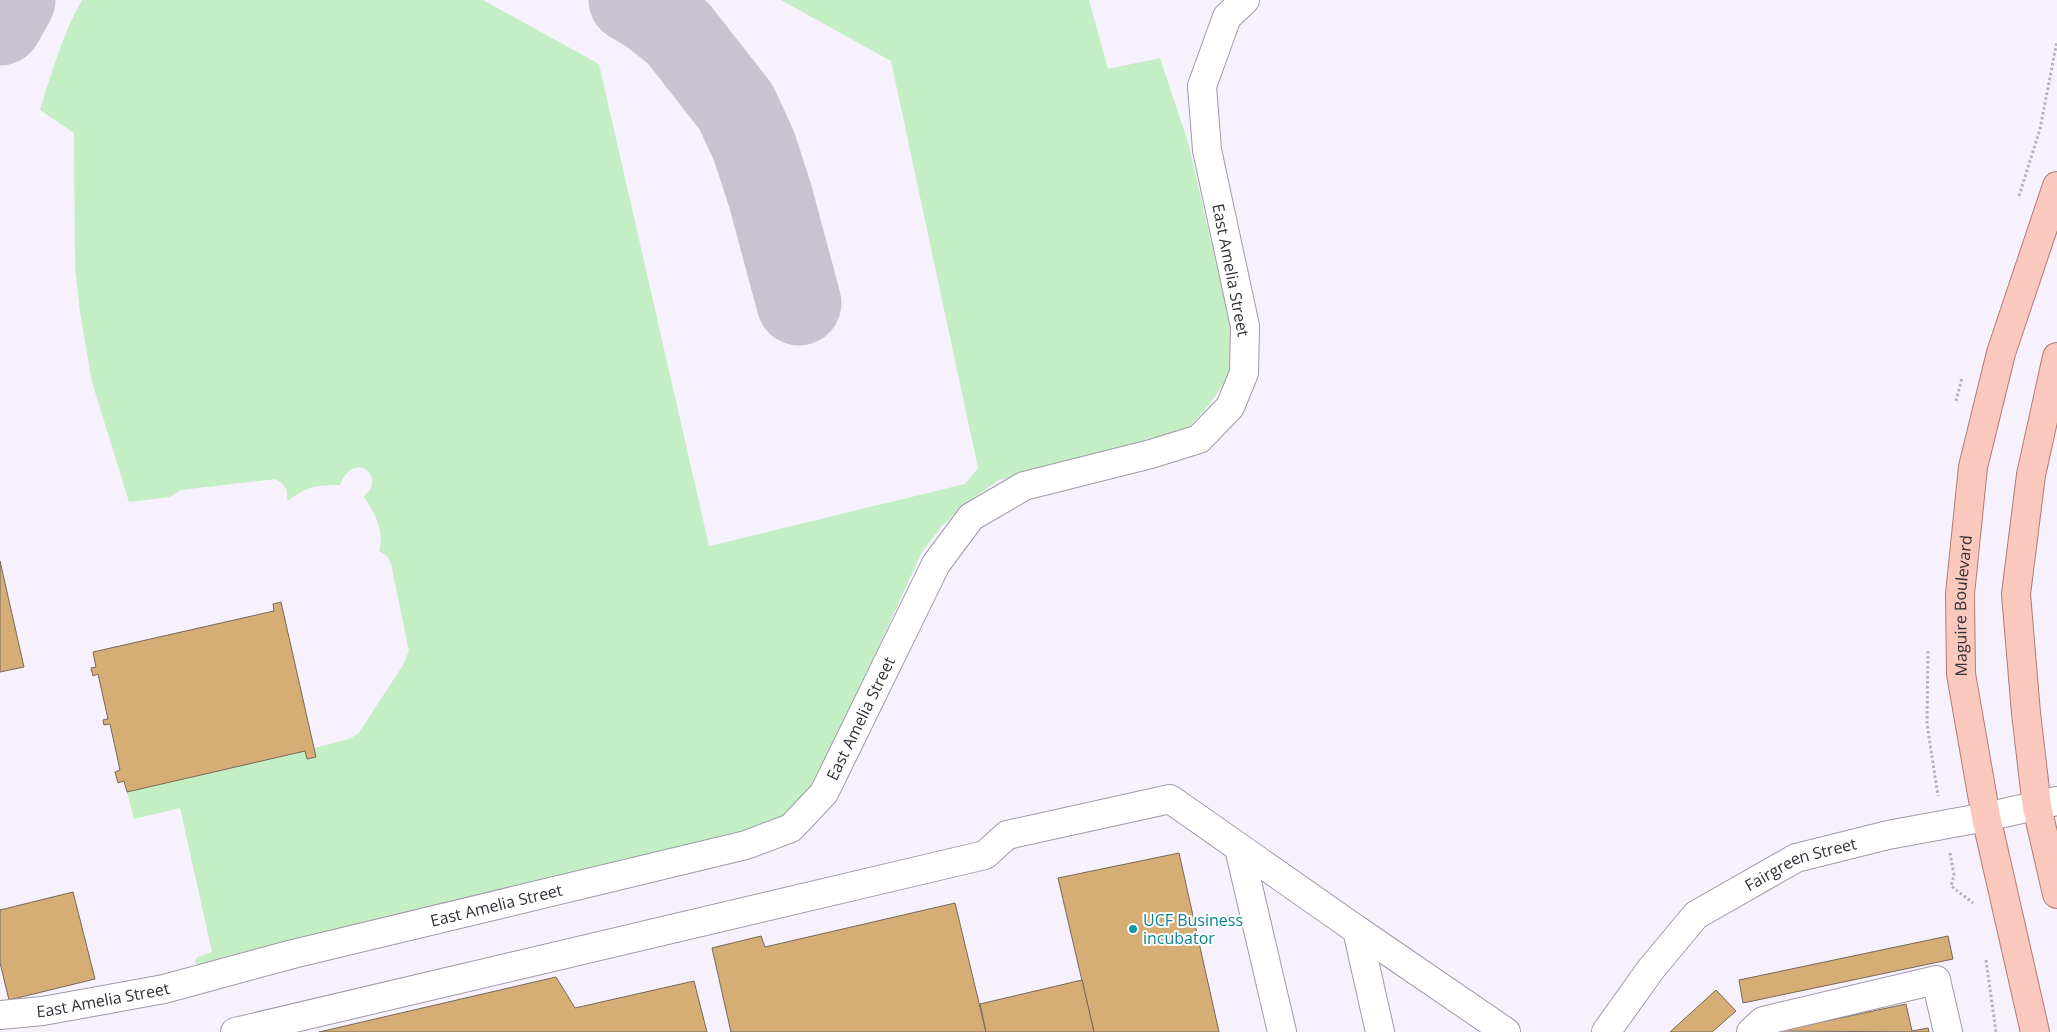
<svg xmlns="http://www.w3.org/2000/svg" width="2057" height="1032" viewBox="0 0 2057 1032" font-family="'Open Sans',sans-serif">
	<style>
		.green { fill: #c4eec3 }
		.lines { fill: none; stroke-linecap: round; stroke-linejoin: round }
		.taxiway { stroke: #c8c3cf; stroke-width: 85 }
		.building { fill: #d6ad75; stroke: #766958 }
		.minor-casing { stroke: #a198ac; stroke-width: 30 }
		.major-casing { stroke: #b27b71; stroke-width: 30 }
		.path { stroke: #b6b1bc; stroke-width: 3; stroke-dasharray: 2.5 2.5; stroke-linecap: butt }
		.minor { stroke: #fff; stroke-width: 28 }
		.major { stroke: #fac8bc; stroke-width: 28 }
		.culture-dot { fill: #0f9aa8; stroke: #fff; stroke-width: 2 }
		.labels { text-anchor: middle; stroke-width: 4; stroke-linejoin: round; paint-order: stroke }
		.street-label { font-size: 16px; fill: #343038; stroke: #fff }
		.culture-label { font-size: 16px; fill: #0d838f; stroke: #fff; text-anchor: start }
	</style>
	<rect width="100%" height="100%" fill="#f7f1fe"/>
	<!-- green -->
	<path class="green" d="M82,0H483L599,64L709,546L965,484L978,468L891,61L781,0H1089L1108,69L1160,58L1188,142L1229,319C1231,332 1234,345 1233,358C1230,385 1195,423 1175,439L999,480L965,504L941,527L922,552L824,766L807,795L775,828L199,971L195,961L197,957L212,952L180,808L134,819L127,792L305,751L307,759L316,757L314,748L349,739L358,734L403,665L409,651L391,564L388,557L379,551C385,532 375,513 364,497C366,494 370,490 371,487C378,469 351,455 340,485C316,485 308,486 289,500H287C288,489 285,485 276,479L181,490L170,497L129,502L92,382L80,312L75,267L74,133L40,110C52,72 62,35 82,0Z"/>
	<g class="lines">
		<!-- taxiway -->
		<g class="taxiway">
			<polyline points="631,0 650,11 678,33 736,107 754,146 770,195 799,303"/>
			<polyline points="0,23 13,0"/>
		</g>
	</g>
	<!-- building -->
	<g class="building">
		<polygon points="0,561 24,667 0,672"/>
		<polygon points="281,602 316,757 307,759 305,751 127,792 124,781 118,783 115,772 120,770 110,724 104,725 103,720 108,719 98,674 93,676 91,668 96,667 93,652 274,611 273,604"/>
		<polygon points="1179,853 1219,1032 1094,1032 1058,878"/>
		<polygon points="73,892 95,979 9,1000 0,963 0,910"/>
		<polygon points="955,903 986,1032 731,1032 712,948 761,936 765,947"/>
		<polygon points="1948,936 1953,959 1743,1003 1739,980"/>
		<polygon points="556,977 575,1008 694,981 707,1032 319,1032"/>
		<polygon points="1082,980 1094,1032 986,1032 980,1004"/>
		<polygon points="1716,990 1736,1011 1712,1032 1670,1032"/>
		<polygon points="1906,1004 1912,1031 1928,1028 1929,1032 1779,1031"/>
	</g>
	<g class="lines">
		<defs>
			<g id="minor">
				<polyline points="1239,848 1282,1032"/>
				<polyline points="1357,930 1506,1032"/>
				<path id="s1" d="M0,1015L43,1011L164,989L293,954L746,845L791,828L824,793L936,564L971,517L1024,486L1151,454L1199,439L1230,407L1244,373L1245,326L1207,150L1202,86L1227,17L1245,0"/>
				<polyline points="235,1032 985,855 1007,835 1170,799 1357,930 1380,1032"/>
				<path id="s2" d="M1606,1032L1651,969L1696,915L1796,858L1888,835L1986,817L2057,801"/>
				<polyline points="1751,1032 1763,1021 1936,980 1948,1032"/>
			</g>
			<g id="major">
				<polyline points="2057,357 2031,475 2016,594 2026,713 2037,807 2057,894"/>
				<path id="s3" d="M2035,1032L1986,817L1961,674L1960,594L1973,467L2001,353L2057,186"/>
			</g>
		</defs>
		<!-- minor casing -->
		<use href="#minor" class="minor-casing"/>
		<!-- major casing -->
		<use href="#major" class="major-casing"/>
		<!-- path -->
		<g class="path">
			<polyline points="2019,196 2040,129 2057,41"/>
			<polyline points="1956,401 1962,378"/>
			<polyline points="1928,651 1927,724 1938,796"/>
			<polyline points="1950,853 1954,875 1951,886 1973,903"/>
			<polyline points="1986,960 1996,1032"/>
		</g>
		<!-- minor -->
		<use href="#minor" class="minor"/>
		<!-- major -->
		<use href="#major" class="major"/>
	</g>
	<!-- markers -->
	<circle class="culture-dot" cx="1133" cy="929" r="5"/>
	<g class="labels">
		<!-- street labels -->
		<g class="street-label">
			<text transform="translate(1231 270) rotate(79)" y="6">East Amelia Street</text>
			<text dy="6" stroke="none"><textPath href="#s3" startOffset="434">Maguire Boulevard</textPath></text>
			<text dy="6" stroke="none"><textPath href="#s1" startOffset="945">East Amelia Street</textPath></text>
			<text dy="6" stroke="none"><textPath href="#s2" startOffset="265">Fairgreen Street</textPath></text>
			<text dy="6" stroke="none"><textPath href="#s1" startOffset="509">East Amelia Street</textPath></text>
			<text dy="6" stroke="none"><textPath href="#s1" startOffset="104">East Amelia Street</textPath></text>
		</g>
		<!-- culture labels -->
		<g class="culture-label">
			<text x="1143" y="926">UCF Business<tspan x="1143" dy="18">incubator</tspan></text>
		</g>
	</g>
</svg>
